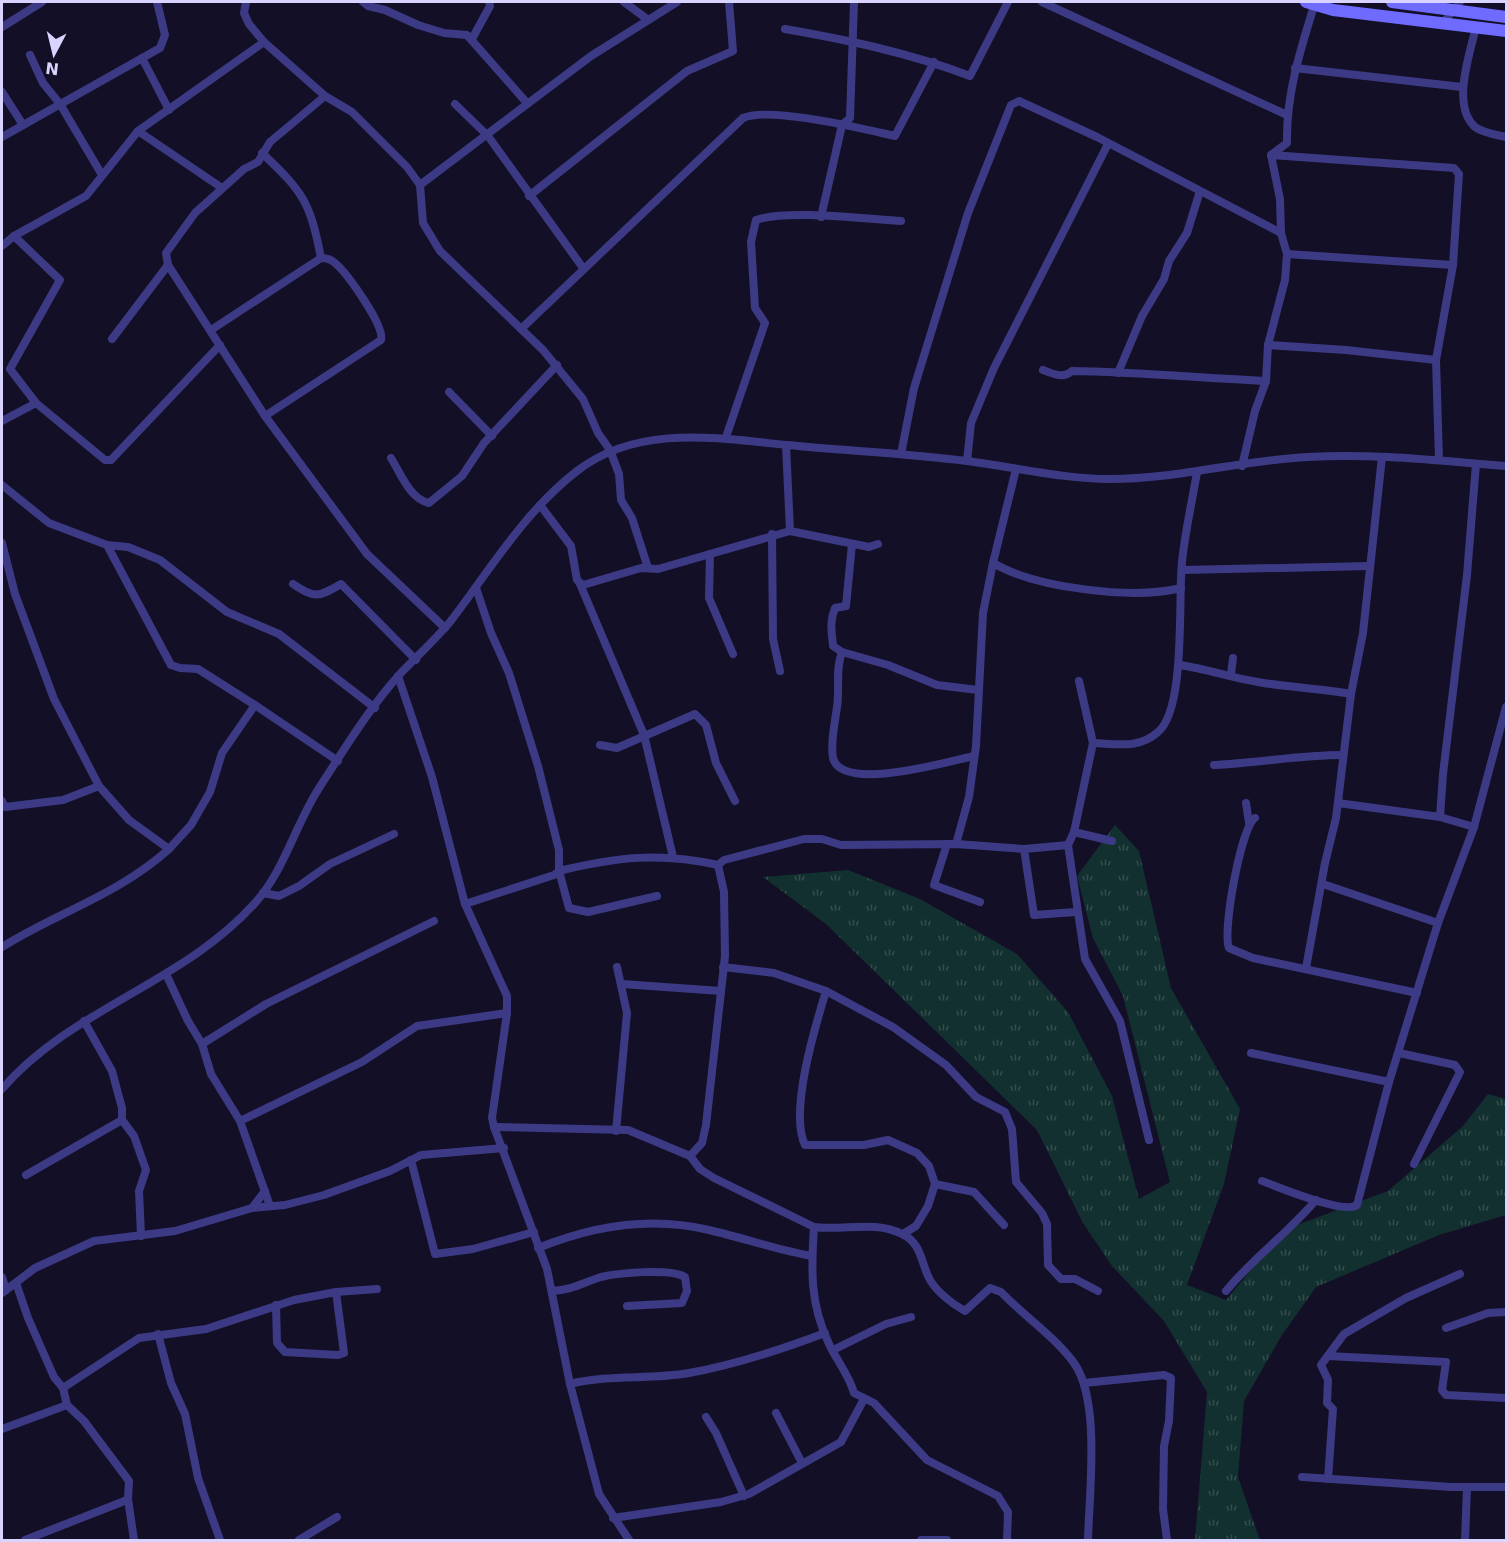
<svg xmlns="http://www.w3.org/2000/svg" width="1508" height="1542" viewBox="0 0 1508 1542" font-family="'DejaVu Sans',sans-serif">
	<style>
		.grass { fill: url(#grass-tufts) }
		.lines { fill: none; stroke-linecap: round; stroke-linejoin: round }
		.street { stroke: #3d3a85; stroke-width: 8 }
		.secondary { stroke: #6f6bff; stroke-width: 12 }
	</style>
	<defs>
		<pattern id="grass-tufts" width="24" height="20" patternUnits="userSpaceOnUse" patternTransform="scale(1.5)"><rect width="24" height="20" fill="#12302f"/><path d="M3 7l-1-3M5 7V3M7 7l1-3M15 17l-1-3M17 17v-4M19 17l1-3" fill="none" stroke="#344d4e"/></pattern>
	</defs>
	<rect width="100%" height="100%" fill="#130f26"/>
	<!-- grass -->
	<polygon class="grass" points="1115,825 1139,851 1171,988 1240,1109 1224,1184 1187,1285 1226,1300 1284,1230 1388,1191 1463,1126 1488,1094 1506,1099 1506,1215 1439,1235 1316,1287 1282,1335 1244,1401 1238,1477 1260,1540 1195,1540 1207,1392 1164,1321 1112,1266 1083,1223 1037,1130 826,924 763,877 848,870 920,899 1017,954 1068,1012 1112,1096 1139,1199 1170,1182 1123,996 1093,938 1077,876"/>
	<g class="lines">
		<!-- street -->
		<g class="street">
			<polyline points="246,2 244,13 249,24 264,42 325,96 352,112 407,167 420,185 423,223 440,251 543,350 583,399 598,433 610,450 619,474 621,500 632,518 648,568"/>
			<polyline points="363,2 368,6 385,10 418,25 444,33 467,35 527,103"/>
			<polyline points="624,2 647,19"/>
			<polyline points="1042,2 1287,115"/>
			<polyline points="1443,23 1460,2"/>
			<polyline points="2,27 42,2"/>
			<path d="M1476,27C1470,53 1451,106 1475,127C1483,133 1497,135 1506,137"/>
			<path d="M785,29C848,40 910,53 970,76L1008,2"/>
			<polyline points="472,39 490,6 489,2"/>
			<polyline points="30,55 43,83 60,104 102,175"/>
			<polyline points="142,58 169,110"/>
			<polyline points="1295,68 1462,87"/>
			<polyline points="2,92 23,125"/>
			<polyline points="325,96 270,142 258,162 244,169 195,213 166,253 168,265 265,416 367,554 445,628"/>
			<polyline points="455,104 488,136 583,268"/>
			<polyline points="138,131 222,188"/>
			<polyline points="2,137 160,48 165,35 157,2"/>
			<path d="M262,153C303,192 310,201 321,258"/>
			<polyline points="1271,155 1454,168 1459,174 1453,265 1436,360 1439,460"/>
			<polyline points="420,185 591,56 677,2"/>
			<polyline points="529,196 687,71 733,51 729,2"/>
			<polyline points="821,217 842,125 850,118 854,2"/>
			<polyline points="14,236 60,280 10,369 36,403"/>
			<polyline points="2,246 14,236 86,196 138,131 264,42"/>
			<polyline points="1287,254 1453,265"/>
			<path d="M521,329L743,118C770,106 863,129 895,136L934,62"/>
			<path d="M211,330L321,258C326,258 331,259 335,263C347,273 385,326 381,340L265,416"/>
			<polyline points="112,339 168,265"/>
			<polyline points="1268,345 1346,350 1436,360"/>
			<path d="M1043,370C1053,374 1063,379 1072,371C1137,372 1201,378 1266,381"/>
			<polyline points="1118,373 1142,316 1164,279 1169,261 1187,233 1200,191"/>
			<polyline points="449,392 492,436"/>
			<polyline points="2,421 36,403 105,460 111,460 220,345"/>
			<path d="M726,437L765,323L755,308L751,242L756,220C786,209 866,219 901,221"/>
			<polyline points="786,445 790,531"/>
			<polyline points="901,454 914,388 968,213 1011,105 1019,101 1097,137 1281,233"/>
			<path d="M391,458C401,474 410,499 429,503L462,476L484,443L557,365"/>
			<polyline points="967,461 971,423 994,368 1108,144"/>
			<path d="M1242,466L1255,411L1266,381L1268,345L1285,280L1287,254L1281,233L1280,199L1271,155L1287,143C1286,95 1300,51 1314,6"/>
			<polyline points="2,485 49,523 107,545 128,547 160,560 227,612 279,634 375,708"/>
			<polyline points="540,505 571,546 577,580 583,585 641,568 658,569 790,531 869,547 878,544"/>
			<polyline points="772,534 773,639 780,671"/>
			<polyline points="2,543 15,594 54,699 99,786 129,820 169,849 191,825 210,792 222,753 255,705 338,761"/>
			<path d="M852,544L846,606L835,608C829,623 832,632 833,646L842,652L888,665L937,685L978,690"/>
			<polyline points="107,545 171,665 180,668 198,669 255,705"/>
			<polyline points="710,554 709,598 733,654"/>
			<polyline points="993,563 1016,469"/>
			<polyline points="1182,570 1370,566"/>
			<path d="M293,584C315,599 319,597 341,584L416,660"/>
			<polyline points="580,584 644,735 673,857"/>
			<polyline points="476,588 491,633 509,673 538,766 559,850 559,871 569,908 588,912 657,896"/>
			<path d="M842,652C835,670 840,689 837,707C835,722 830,743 833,758C842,793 950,761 974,756"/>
			<path d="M1179,665C1210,669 1240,681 1271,684C1299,688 1323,689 1351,694"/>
			<polyline points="1231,674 1233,658"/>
			<polyline points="398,676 432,777 465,904 507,996 507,1013 492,1118 494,1127 547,1269 570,1384 599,1494 629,1540"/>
			<polyline points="1079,681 1093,743 1074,832 1068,845 1085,959 1120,1021 1149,1140"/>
			<path d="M1093,743C1118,744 1139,749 1158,732C1186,709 1178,599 1182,562C1185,532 1192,502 1197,472"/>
			<polyline points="600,745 617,748 695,714 706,725 716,763 735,801"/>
			<path d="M1214,765C1257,763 1299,755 1343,755"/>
			<polyline points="2,801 5,807 63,800 99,786"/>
			<polyline points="1246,803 1249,823"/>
			<polyline points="1338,803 1440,817 1474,827"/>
			<polyline points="1440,817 1443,774 1467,575 1476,464"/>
			<path d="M1255,818C1241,827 1222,932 1229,948L1253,958L1417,993"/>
			<polyline points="1074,832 1112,841"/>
			<polyline points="947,844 934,885 980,902"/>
			<path d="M956,844L969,797L976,746L983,613L993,563C1036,588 1133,600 1181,588"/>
			<polyline points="1024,849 1034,915 1076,912"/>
			<polyline points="1323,884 1438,923"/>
			<polyline points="263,893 279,896 299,886 330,864 394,834"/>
			<path d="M465,904L554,875L559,871C616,857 660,852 718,865"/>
			<path d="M2,947C58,912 118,895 169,849"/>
			<polyline points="723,967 774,973 826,991 893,1027 946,1065 976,1097 1005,1112 1012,1129 1016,1182 1042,1213 1047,1224 1048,1265 1061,1279 1075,1279 1098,1291"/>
			<polyline points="1306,968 1325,863 1336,818 1351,694 1363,633 1382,457"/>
			<polyline points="166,974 188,1021 202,1044 211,1074 240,1121 270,1206"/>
			<polyline points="622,984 721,991"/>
			<path d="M826,991C815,1027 789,1112 805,1145H864L888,1140L917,1153L929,1166L935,1184L928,1206L916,1226L903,1234"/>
			<polyline points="84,1021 112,1071 122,1108 122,1120 134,1136 146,1170 139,1191 141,1236"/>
			<polyline points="202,1044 266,1004 434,921"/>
			<polyline points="1251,1053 1389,1082"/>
			<polyline points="1399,1053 1455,1065 1460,1072 1414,1164"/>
			<path d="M2,1089C72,1008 184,983 255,903C285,870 296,822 321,785C345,748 370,707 400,674C416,657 434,641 450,622C490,570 524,512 577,471C638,424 716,438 787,445C847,451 907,453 967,461C1014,467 1063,479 1110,479C1177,479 1242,460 1308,457C1374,453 1441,461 1506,466"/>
			<polyline points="240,1121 362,1062 417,1026 507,1013"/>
			<path d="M494,1127L628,1130L690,1156L700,1169L714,1178L814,1227C843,1231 875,1220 902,1234C920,1242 921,1260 928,1276C934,1290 952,1304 965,1311L990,1288L1001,1292C1024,1316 1054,1336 1074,1363C1101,1401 1089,1494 1088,1540"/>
			<polyline points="616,1131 627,1013 617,967"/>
			<polyline points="690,1156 702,1143 706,1125 725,956 724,892 718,865 724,860 804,839 822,839 841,845 956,844 1024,849 1068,845"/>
			<polyline points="411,1160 435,1254 473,1249 534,1232"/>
			<polyline points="26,1175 122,1120"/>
			<path d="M1262,1181C1279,1187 1344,1215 1357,1205L1389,1082L1438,923L1474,827L1506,707"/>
			<polyline points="935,1184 974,1192 1004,1225"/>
			<polyline points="252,1208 265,1191"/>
			<path d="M814,1227C811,1271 810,1304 829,1344C837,1361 849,1375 854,1393L874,1403L927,1460L998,1496L1008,1512L1007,1540"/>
			<path d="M538,1248C592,1226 651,1216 709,1230C744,1238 777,1250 812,1256"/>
			<polyline points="2,1277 6,1290"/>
			<polyline points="16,1283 28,1318 54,1377 63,1388 67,1405 84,1421 129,1481 128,1499 122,1502 25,1540"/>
			<path d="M552,1291C572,1290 582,1283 601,1277C617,1273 671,1268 685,1277L687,1291L682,1303L627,1306"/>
			<path d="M1226,1291C1253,1258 1288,1233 1316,1200"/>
			<polyline points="2,1293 35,1268 94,1241 175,1231 252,1208 285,1205 324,1195 390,1171 421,1155 504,1148"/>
			<polyline points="276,1305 277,1343 285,1352 338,1355 344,1353 336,1292"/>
			<polyline points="1446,1328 1488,1313 1506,1312"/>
			<polyline points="158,1334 171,1383 185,1414 198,1478 220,1540"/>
			<polyline points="833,1350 886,1324 911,1317"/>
			<polyline points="1328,1356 1446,1362 1442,1390 1446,1395 1506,1398"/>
			<polyline points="1084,1383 1164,1375 1171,1378 1169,1421 1164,1446 1163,1509 1167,1540"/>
			<path d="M570,1384C609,1374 649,1380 689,1373C735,1365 780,1350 825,1333"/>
			<polyline points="63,1388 139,1338 206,1329 294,1300 336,1292 377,1289"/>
			<polyline points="776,1413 802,1463"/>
			<polyline points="706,1417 716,1433 744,1496"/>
			<polyline points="2,1429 67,1405"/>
			<polyline points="1302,1477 1451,1487 1506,1487"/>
			<polyline points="1328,1479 1333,1409 1327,1403 1328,1380 1321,1365 1344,1334 1406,1298 1460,1274"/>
			<polyline points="128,1499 134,1540"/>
			<polyline points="613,1518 721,1502 749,1494 841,1442 864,1399"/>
			<polyline points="299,1540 337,1517"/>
			<polyline points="921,1540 947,1540"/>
			<polyline points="1465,1540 1467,1487"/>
		</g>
		<!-- secondary -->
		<g class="secondary">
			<polyline points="1306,2 1333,10 1506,31"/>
			<polyline points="1392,2 1506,17"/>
		</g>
	</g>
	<!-- border -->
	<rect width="1508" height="1542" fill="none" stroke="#d9d4ff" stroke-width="6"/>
	<!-- north arrow -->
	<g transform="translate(54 54) rotate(187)" stroke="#130f26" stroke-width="4.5" paint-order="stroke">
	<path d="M0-4.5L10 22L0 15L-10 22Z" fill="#d9d4ff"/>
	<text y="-9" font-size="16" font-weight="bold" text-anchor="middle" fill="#d9d4ff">N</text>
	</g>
</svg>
